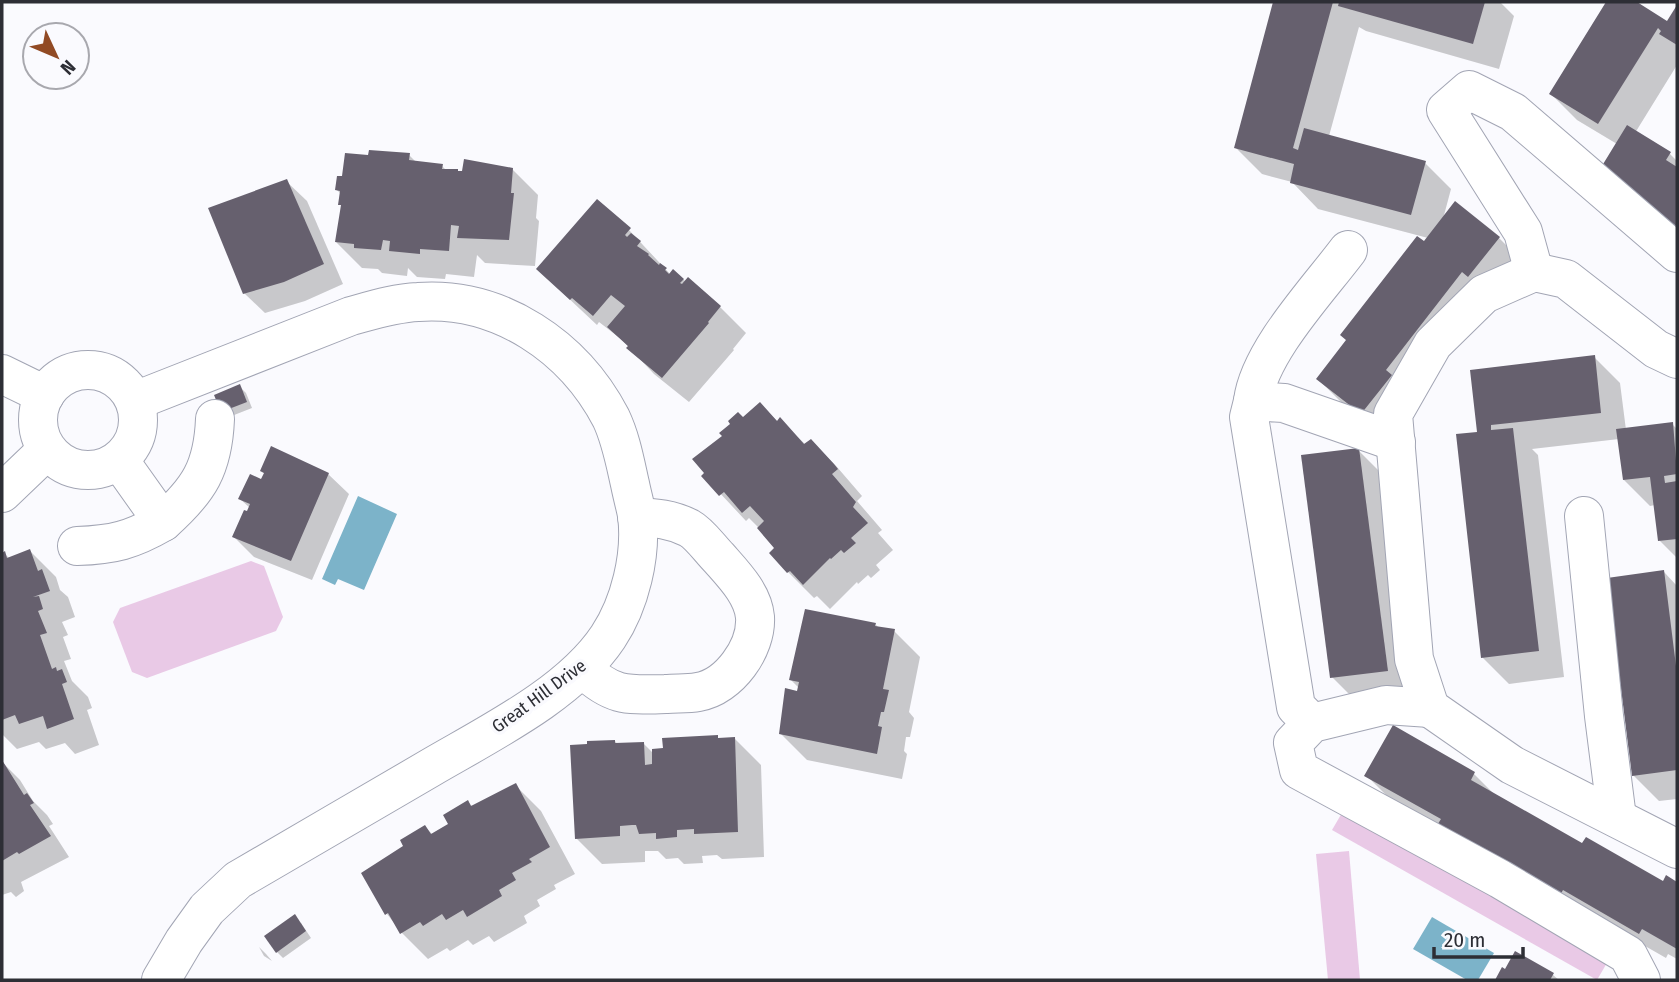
<svg xmlns="http://www.w3.org/2000/svg" width="1679" height="982" viewBox="0 0 1679 982" font-family="'Fira Sans Condensed',sans-serif">
	<style>
		.green { fill: #e9c9e6 }
		.water { fill: #7cb3c9 }
		.shadow { fill: #0003 }
		.building { fill: #66606e }
		.lines { fill: none; stroke-linecap: round; stroke-linejoin: round }
		.minor-casing { stroke: #a2a5b4; stroke-width: 40 }
		.minor { stroke: #fff; stroke-width: 38 }
		.labels { text-anchor: middle; stroke-width: 7; stroke-linejoin: round; paint-order: stroke }
		.street-label { font-size: 18px; fill: #2d2e35; stroke: #fafafe }
	</style>
	<rect width="100%" height="100%" fill="#fafafe"/>
	<!-- green -->
	<g class="green">
		<polygon points="251,561 264,566 283,617 276,631 147,678 132,672 113,622 120,608"/>
		<polygon points="1346,806 1611,956 1597,980 1332,830"/>
		<polygon points="1349,851 1360,980 1328,980 1316,854"/>
	</g>
	<!-- water -->
	<g class="water">
		<polygon points="358,496 397,514 364,590 338,579 335,585 322,579"/>
		<polygon points="1432,917 1494,953 1478,980 1467,980 1413,949"/>
	</g>
	<!-- shadow -->
	<g class="shadow">
		<polygon points="1275,2 1500,2 1514,16 1499,69 1366,31 1359,27 1329,136 1425,163 1451,189 1443,219 1499,238 1525,264 1489,296 1388,439 1344,405 1318,379 1428,238 1318,209 1292,182 1262,174 1236,148"/>
		<polygon points="1608,2 1633,2 1668,23 1677,8 1677,65 1635,133 1670,154 1677,161 1677,242 1617,144 1577,120 1551,94"/>
		<polygon points="409,155 417,163 442,166 447,171 458,171 460,173 512,169 538,195 536,218 539,221 535,266 485,263 477,255 474,277 446,274 445,279 417,277 408,268 407,276 382,273 378,269 362,268 336,242 343,206 341,194 337,190 344,178 369,157"/>
		<polygon points="286,181 307,201 343,284 305,301 265,313 244,293"/>
		<polygon points="629,230 671,275 673,272 720,307 746,333 733,349 734,350 689,402 654,374 621,339 599,322 597,325 564,294"/>
		<polygon points="1594,357 1620,383 1626,430 1672,424 1677,429 1677,558 1660,541 1655,505 1650,506 1624,480 1619,439 1532,449 1538,455 1564,677 1509,684 1483,658 1479,433 1472,371"/>
		<polygon points="239,386 246,393 252,408 229,417 222,411"/>
		<polygon points="760,404 778,422 780,420 806,445 811,441 837,467 862,496 857,501 882,530 878,533 893,550 876,565 880,570 871,578 868,575 858,584 857,582 830,609 817,596 814,598 788,572 771,553 777,548 762,531 749,518 746,521 704,476 743,419"/>
		<polygon points="1358,450 1384,476 1413,697 1358,703 1332,677"/>
		<polygon points="262,471 328,474 349,494 312,580 254,557 234,537 250,508 240,499 262,481 265,474"/>
		<polygon points="30,551 56,577 60,590 68,597 75,617 62,622 68,635 63,637 71,659 64,661 72,681 88,697 92,708 87,710 99,745 75,754 65,743 46,749 39,742 17,749 2,734 2,554 4,553 10,559"/>
		<polygon points="1664,572 1677,586 1677,799 1659,801 1633,775"/>
		<polygon points="875,624 879,628 894,631 920,657 909,712 914,718 910,737 906,737 904,751 907,754 902,779 807,760 781,734 800,689 791,680"/>
		<polygon points="717,737 720,740 735,739 761,765 764,857 722,859 717,855 702,856 703,863 684,864 678,858 666,859 658,851 645,851 645,862 602,864 576,838 615,741 618,745 643,743 654,754"/>
		<polygon points="2,762 20,780 33,801 47,815 53,824 49,826 69,857 21,882 24,891 16,897 11,892 2,895"/>
		<polygon points="1474,774 1497,797 1583,846 1663,883 1666,878 1677,884 1677,959 1668,954 1666,958 1392,801 1366,775"/>
		<polygon points="515,785 541,811 575,874 554,885 556,889 537,900 540,906 524,916 527,923 494,942 489,936 473,945 468,940 450,951 447,948 428,959 402,933 387,914 406,846 425,827 433,835 451,825 468,802 473,807"/>
		<polygon points="301,923 311,938 283,958 277,952"/>
		<polygon points="259,947 266,954 272,961 264,956"/>
		<polygon points="1516,953 1553,975 1559,980 1497,980 1503,969 1505,971"/>
	</g>
	<!-- building -->
	<g class="building">
		<polygon points="1273,2 1333,2 1293,148 1298,150 1304,128 1426,161 1411,215 1290,183 1294,164 1234,148"/>
		<polygon points="1339,2 1485,2 1473,44 1338,6"/>
		<polygon points="1606,2 1637,2 1667,21 1677,5 1677,45 1659,34 1661,31 1658,28 1598,124 1549,94"/>
		<polygon points="1627,125 1671,152 1666,160 1677,167 1677,234 1597,174"/>
		<polygon points="369,150 410,153 409,160 443,164 442,169 458,169 458,171 462,171 464,159 513,168 511,193 514,193 509,240 457,238 459,226 451,225 449,251 420,249 420,254 389,251 390,241 383,240 381,250 354,248 354,244 335,242 341,205 338,205 340,191 335,190 337,176 342,176 345,153 368,155"/>
		<polygon points="287,179 324,264 284,282 243,294 208,208"/>
		<polygon points="597,199 631,228 625,235 627,237 631,233 641,241 637,246 649,254 648,255 659,265 660,263 667,268 665,270 669,274 673,269 684,279 680,283 682,284 688,277 721,306 708,322 709,323 662,378 626,348 628,346 607,327 625,306 611,295 593,316 572,298 570,300 536,269"/>
		<polygon points="1455,201 1500,237 1468,277 1462,272 1386,370 1392,375 1361,414 1316,379 1346,340 1340,335 1417,236 1424,241"/>
		<polygon points="1595,355 1601,413 1491,425 1491,430 1513,428 1539,651 1481,658 1456,434 1477,432 1470,370"/>
		<polygon points="240,384 247,402 221,412 214,395"/>
		<polygon points="760,402 777,421 780,417 804,444 811,439 834,464 838,469 832,474 856,502 853,507 868,523 851,538 856,543 844,553 841,550 831,559 830,558 803,585 790,571 787,573 769,553 774,548 757,528 764,521 750,506 742,513 724,492 719,496 701,476 704,473 692,459 722,436 719,433 730,424 728,421 738,412 743,417"/>
		<polygon points="1673,422 1677,474 1664,476 1665,483 1677,481 1677,539 1658,541 1650,477 1623,480 1616,429"/>
		<polygon points="271,446 329,473 291,561 232,537 244,510 247,511 250,504 238,499 250,474 261,479 264,473 260,471"/>
		<polygon points="1359,448 1388,671 1330,678 1301,455"/>
		<polygon points="30,549 38,571 42,569 50,591 33,597 39,596 43,609 38,611 47,633 40,635 52,669 56,667 57,671 62,669 67,682 62,684 74,719 47,729 43,716 19,724 15,715 2,720 2,553 5,551 7,558"/>
		<polygon points="1664,570 1677,674 1677,770 1632,776 1607,578"/>
		<polygon points="805,609 876,623 875,626 895,629 883,689 889,690 884,712 881,712 878,726 882,727 877,754 779,734 785,688 797,691 799,682 789,680"/>
		<polygon points="1393,725 1475,772 1471,780 1582,843 1586,837 1663,881 1666,875 1677,882 1677,949 1642,929 1639,934 1563,890 1559,897 1436,827 1441,819 1364,776"/>
		<polygon points="718,735 718,738 735,737 738,832 694,834 694,829 677,830 677,837 656,839 656,833 639,834 636,825 632,825 620,826 620,836 575,839 570,745 587,744 587,741 615,740 615,743 644,742 645,765 652,764 652,749 663,748 662,738"/>
		<polygon points="2,760 24,795 27,793 34,803 30,805 51,836 19,854 17,852 2,861"/>
		<polygon points="516,783 550,847 529,859 532,862 512,873 516,880 499,890 502,896 467,917 463,910 446,920 442,914 423,926 420,922 400,934 388,913 385,915 361,873 403,846 400,840 425,825 431,834 448,824 443,815 468,800 471,806"/>
		<polygon points="295,914 306,931 276,953 264,936"/>
		<polygon points="1515,951 1554,973 1550,980 1495,980 1502,967 1505,969"/>
	</g>
	<g class="lines">
		<defs>
			<g id="minor">
				<polyline points="1534,272 1523,232 1446,110 1469,90 1513,112 1677,253"/>
				<polyline points="1677,359 1656,349 1566,279 1534,272 1484,294 1433,344 1393,414 1414,659 1430,708 1512,765 1677,849"/>
				<circle cx="88" cy="420" r="50"/>
				<polyline points="2,374 45,395"/>
				<path d="M135,401L351,316C373,310 395,303 418,302C500,296 574,347 611,418C621,439 625,462 630,484C632,494 635,505 637,515C642,555 630,604 608,637C570,694 488,734 430,768C366,805 302,843 238,880L207,909L184,941L161,980"/>
				<path d="M1253,401C1259,352 1318,290 1348,250"/>
				<path d="M119,460L163,522C199,490 213,468 215,419"/>
				<polyline points="2,493 47,450"/>
				<polyline points="1584,516 1604,716 1617,818"/>
				<path d="M77,546C113,545 132,540 163,522"/>
				<path d="M583,669C613,697 626,695 666,694C676,693 687,694 698,692C729,687 757,648 755,617C753,594 733,574 719,558C710,549 700,534 689,528C671,519 656,518 637,517"/>
				<polyline points="1430,708 1386,705 1312,723 1293,743 1299,770 1500,879 1628,955 1641,980"/>
				<polyline points="1312,723 1296,707 1249,417 1253,401 1284,403 1396,442"/>
			</g>
		</defs>
		<!-- minor casing -->
		<use href="#minor" class="minor-casing"/>
		<!-- minor -->
		<use href="#minor" class="minor"/>
	</g>
	<g class="labels">
		<!-- street labels -->
		<g class="street-label">
			<text transform="translate(539 696) rotate(-36)" y="6">Great Hill Drive</text>
		</g>
	</g>
	<!-- border -->
	<rect width="1679" height="982" fill="none" stroke="#2d2e35" stroke-width="7"/>
	<!-- north arrow -->
	<g transform="translate(56 56) rotate(134)"><circle r="33" fill="#fafafe" stroke="#a8a8ae" stroke-width="2"/>
	<path d="M0-5L12 26L0 18L-12 26Z" fill="#914a24"/>
	<text y="-10" font-size="19" font-weight="bold" text-anchor="middle" fill="#2d2e35">N</text>
	</g>
	<!-- scale -->
	<path d="M1434 947v10h89v-10" fill="none" stroke="#2d2e35" stroke-width="3.5"/>
	<text x="1444" y="947" font-size="21" fill="#2d2e35" stroke="#fafafe" stroke-width="5" paint-order="stroke">20 m</text>
</svg>
